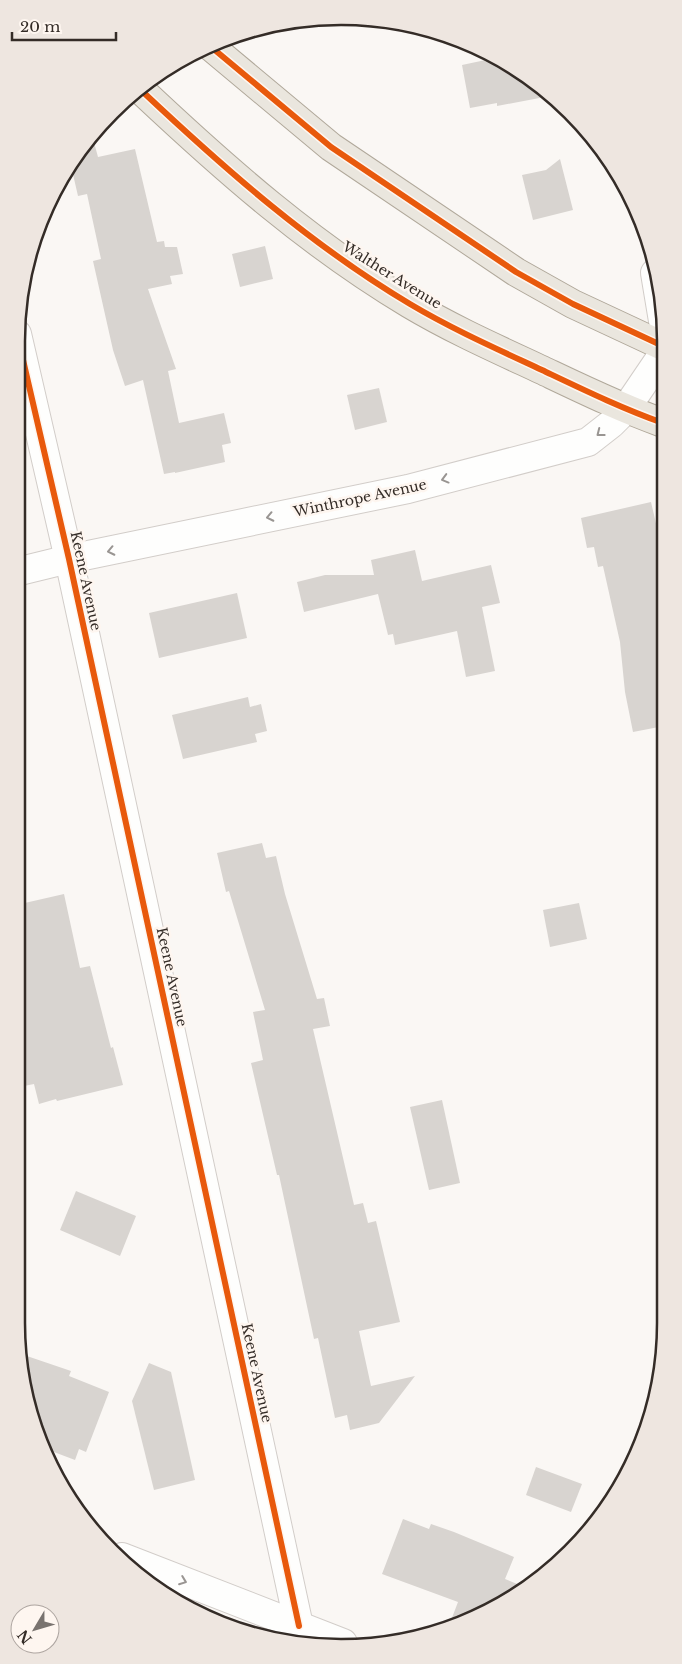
<svg xmlns="http://www.w3.org/2000/svg" width="682" height="1664" viewBox="0 0 682 1664" font-family="'Libre Baskerville',serif">
	<style>
		.building { fill: #d8d4d0 }
		.lines { fill: none; stroke-linecap: round; stroke-linejoin: round }
		.minor-casing { stroke: #d2cdc9; stroke-width: 30 }
		.major-casing { stroke: #b0a89a; stroke-width: 30 }
		.minor { stroke: #fefefd; stroke-width: 28 }
		.major { stroke: #eae6de; stroke-width: 28 }
		.cycleway-casing { stroke: #fef6f0; stroke-width: 9 }
		.cycleway { stroke: #e8590c; stroke-width: 6 }
		.oneway { stroke: #999592 }
		.labels { text-anchor: middle; stroke-width: 5; stroke-linejoin: round; paint-order: stroke }
		.street-label { font-size: 14px; fill: #342c27; stroke: #fef6f0 }
		.rim { fill: none; stroke: #342c27; stroke-width: 2.5 }
	</style>
	<rect width="100%" height="100%" fill="#faf7f4"/>
	<!-- building -->
	<g class="building">
		<polygon points="495,58 521,71 550,96 497,106 497,103 470,108 462,65"/>
		<polygon points="92,135 98,157 135,149 157,242 164,241 165,247 177,247 183,274 170,276 172,284 148,289 176,369 168,371 179,423 224,413 231,443 222,445 225,462 175,473 175,472 164,474 143,380 125,386 113,350 93,261 101,259 87,194 78,196 72,170"/>
		<polygon points="560,159 573,210 533,220 522,175 546,170"/>
		<polygon points="265,246 273,279 240,287 232,254"/>
		<polygon points="379,388 387,422 355,430 347,395"/>
		<polygon points="651,502 664,558 664,726 633,732 625,692 620,642 603,566 598,567 594,547 587,548 581,518"/>
		<polygon points="415,550 422,581 491,565 500,603 482,607 495,671 466,677 457,631 395,645 393,634 388,635 378,594 304,612 297,582 325,575 374,575 371,560"/>
		<polygon points="237,593 247,638 159,658 149,613"/>
		<polygon points="248,697 250,707 261,704 267,731 255,734 257,742 183,759 172,715"/>
		<polygon points="262,843 266,858 276,856 285,894 317,999 324,998 330,1026 313,1029 354,1205 363,1203 368,1223 376,1221 400,1322 359,1331 371,1386 415,1376 379,1423 350,1430 347,1415 335,1418 318,1338 314,1339 279,1175 277,1175 251,1063 263,1060 253,1012 265,1010 229,891 226,892 217,853"/>
		<polygon points="64,894 80,968 90,966 111,1048 113,1047 123,1085 57,1101 56,1099 39,1104 34,1084 24,1086 16,1054 16,905"/>
		<polygon points="579,903 587,939 550,947 543,910"/>
		<polygon points="442,1100 460,1183 429,1190 410,1107"/>
		<polygon points="76,1191 136,1216 120,1256 60,1230"/>
		<polygon points="21,1354 71,1371 69,1376 109,1392 86,1452 79,1449 75,1460 46,1449 34,1428"/>
		<polygon points="149,1363 171,1372 195,1480 154,1490 132,1401"/>
		<polygon points="536,1467 582,1484 571,1512 526,1495"/>
		<polygon points="403,1519 429,1529 431,1524 454,1532 514,1557 505,1579 527,1588 521,1593 450,1623 458,1602 382,1574"/>
	</g>
	<g class="lines">
		<defs>
			<g id="minor">
				<polyline points="655,273 663,321"/>
				<polyline points="17,334 69,559 299,1626"/>
				<polyline points="16,572 69,559 408,489 588,442 611,424 625,410 663,354"/>
				<polyline points="122,1557 343,1643"/>
			</g>
			<g id="major">
				<polyline points="210,46 331,147 516,272 573,304 663,346"/>
				<path d="M143,92C226,170 311,245 410,304C452,329 497,349 542,370C582,389 621,408 663,423"/>
			</g>
		</defs>
		<!-- minor casing -->
		<use href="#minor" class="minor-casing"/>
		<!-- major casing -->
		<use href="#major" class="major-casing"/>
		<!-- minor -->
		<use href="#minor" class="minor"/>
		<!-- major -->
		<use href="#major" class="major"/>
		<defs>
			<g id="cycleway">
				<polyline points="210,46 331,147 516,272 573,304 663,346"/>
				<path d="M143,92C226,170 311,245 410,304C452,329 497,349 542,370C582,389 621,408 663,423"/>
				<polyline points="17,334 69,559 299,1626"/>
			</g>
		</defs>
		<!-- cycleway casing -->
		<use href="#cycleway" class="cycleway-casing"/>
		<!-- cycleway -->
		<use href="#cycleway" class="cycleway"/>
	</g>
	<!-- one-way arrows -->
	<defs><path id="oneway-chevron" d="M-2-3.5L2.5 0L-2 3.5" fill="none" stroke-width="1.6" stroke-linecap="round" stroke-linejoin="round" transform="scale(1.25)"/></defs>
	<g class="oneway">
		<use href="#oneway-chevron" transform="translate(600 433) rotate(142)"/>
		<use href="#oneway-chevron" transform="translate(445 479) rotate(165)"/>
		<use href="#oneway-chevron" transform="translate(270 517) rotate(168)"/>
		<use href="#oneway-chevron" transform="translate(111 551) rotate(168)"/>
		<use href="#oneway-chevron" transform="translate(183 1581) rotate(21)"/>
	</g>
	<g class="labels">
		<!-- street labels -->
		<g class="street-label">
			<text transform="translate(392 275) rotate(32)" y="5">Walther Avenue</text>
			<text transform="translate(360 498) rotate(-12)" y="5">Winthrope Avenue</text>
			<text transform="translate(86 581) rotate(78)" y="5">Keene Avenue</text>
			<text transform="translate(172 977) rotate(78)" y="5">Keene Avenue</text>
			<text transform="translate(257 1373) rotate(78)" y="5">Keene Avenue</text>
		</g>
	</g>
	<!-- crop -->
	<path d="M0 0H682V1664H0ZM341 25H341A316 316 0 0 1 657 341V1323A316 316 0 0 1 341 1639H341A316 316 0 0 1 25 1323V341A316 316 0 0 1 341 25Z" fill="#eee6e0" fill-rule="evenodd"/>
	<path class="rim" d="M341 25H341A316 316 0 0 1 657 341V1323A316 316 0 0 1 341 1639H341A316 316 0 0 1 25 1323V341A316 316 0 0 1 341 25Z"/>
	<!-- north arrow -->
	<g transform="translate(35 1629) rotate(232)"><circle r="24" fill="#fef6f0" stroke="#ada5a0"/>
	<path d="M0-4L9 19L0 12L-9 19Z" fill="#79736f"/>
	<text y="-8" font-size="14" font-weight="bold" text-anchor="middle" fill="#342c27">N</text>
	</g>
	<!-- scale -->
	<path d="M12 32v8h104v-8" fill="none" stroke="#342c27" stroke-width="2.5"/>
	<text x="20" y="32" font-size="15" fill="#342c27" stroke="#fef6f0" stroke-width="4" paint-order="stroke">20 m</text>
</svg>
